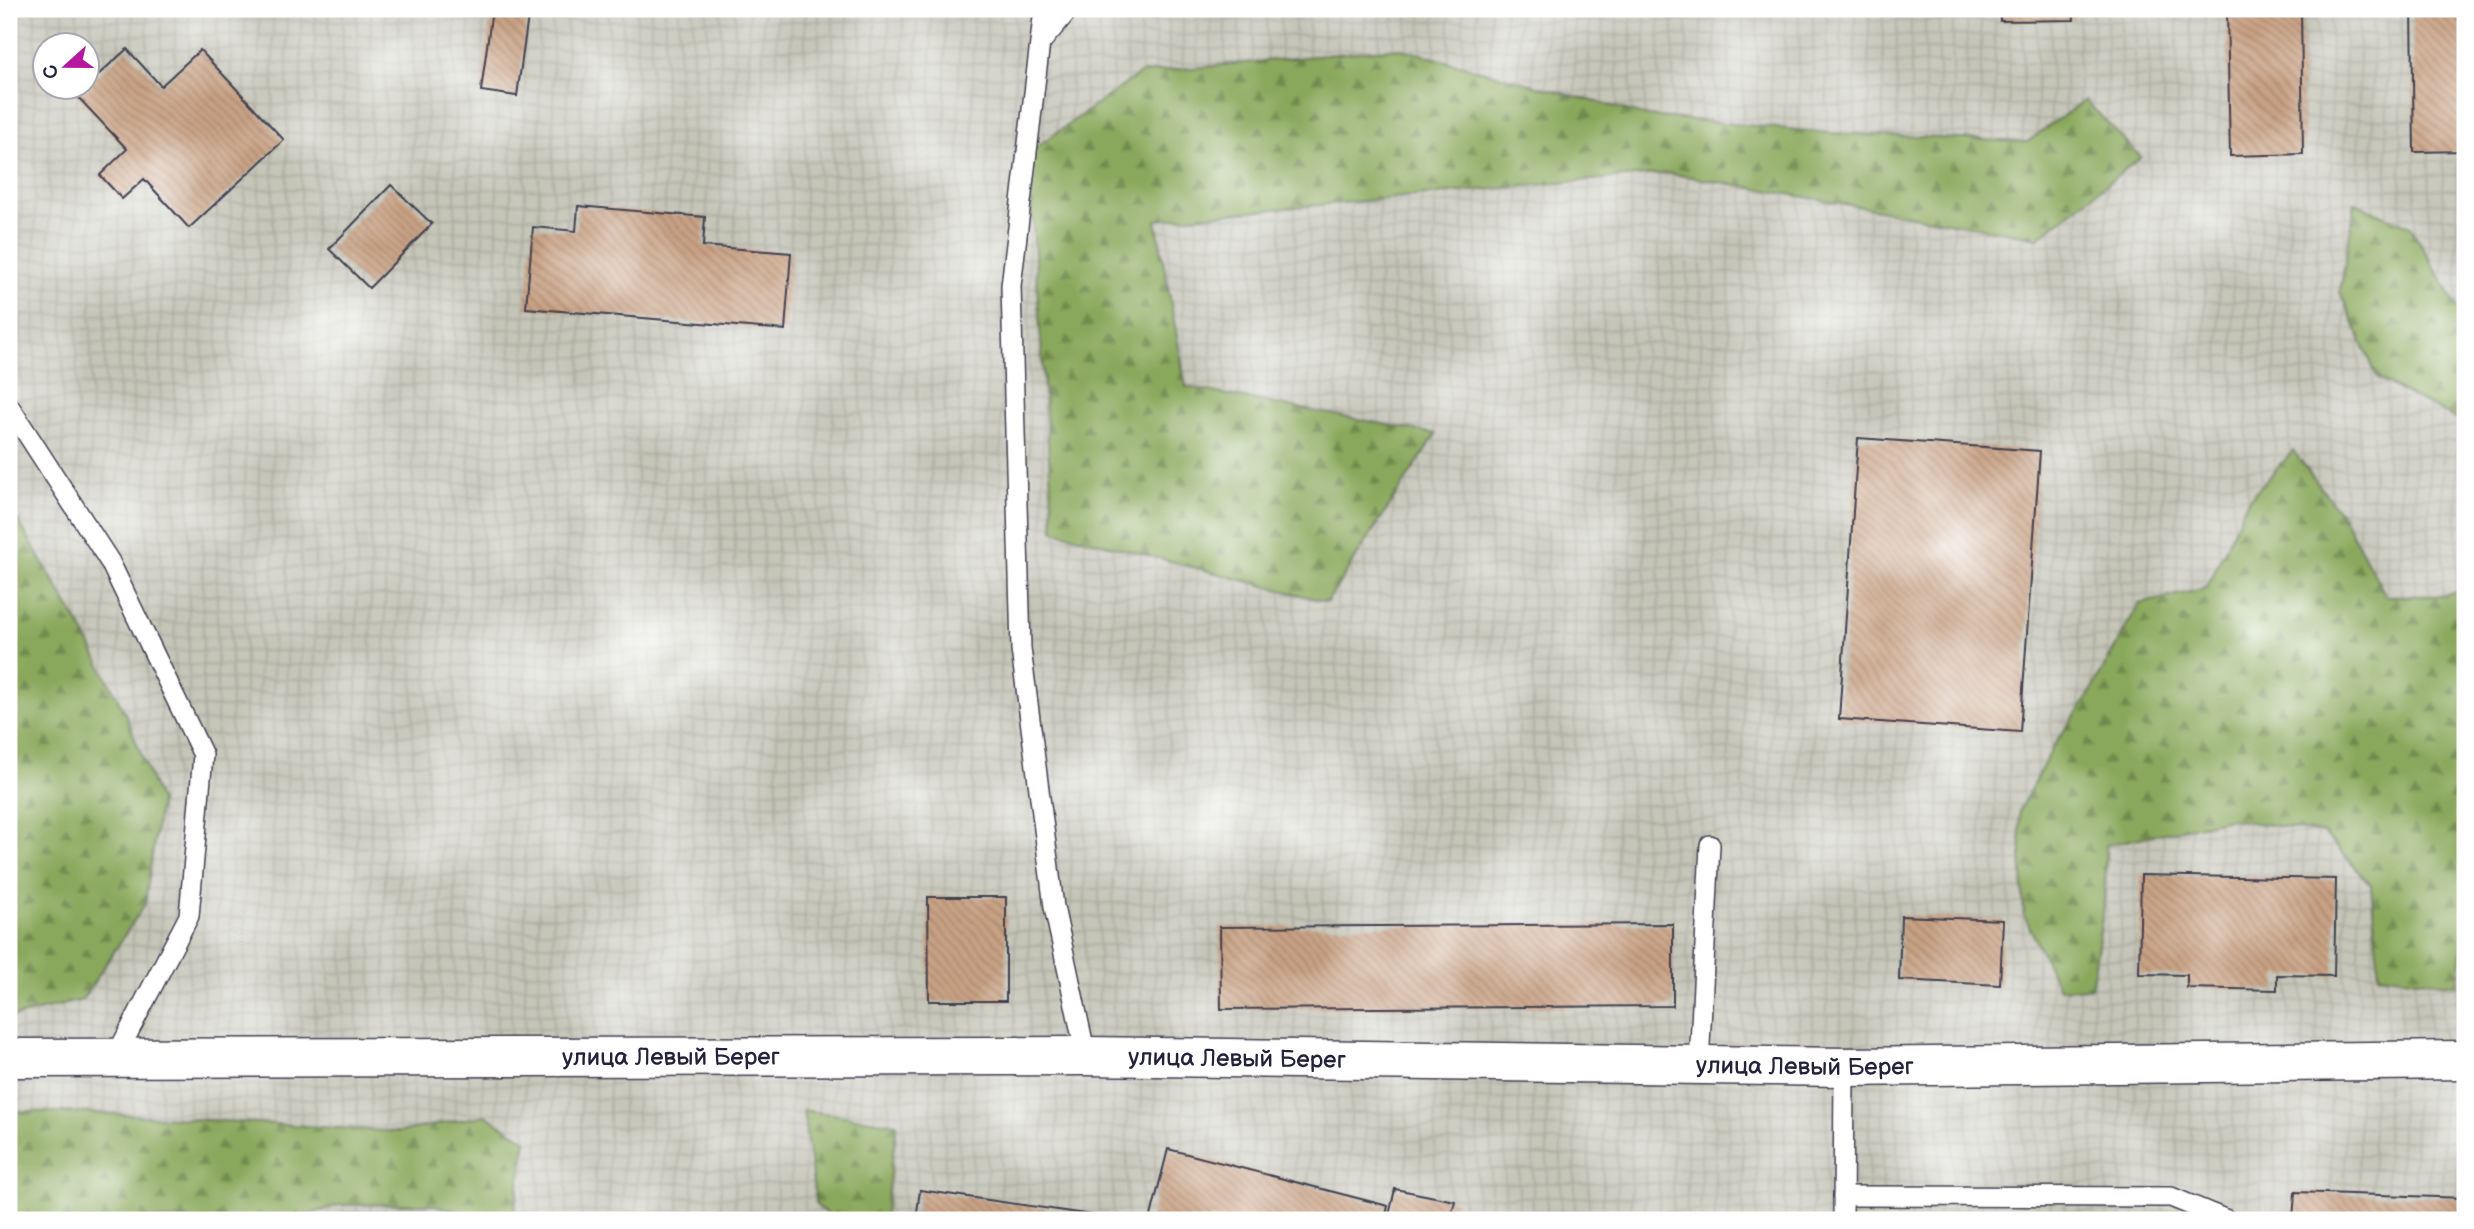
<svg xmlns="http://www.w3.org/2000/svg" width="2474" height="1229" viewBox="0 0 2474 1229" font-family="'Balsamiq Sans',sans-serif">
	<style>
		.industrial { fill: url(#industrial-grid); fill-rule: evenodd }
		.forest { fill: url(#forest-firs); stroke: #56654c; stroke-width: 2 }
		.building { fill: url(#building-back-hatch) }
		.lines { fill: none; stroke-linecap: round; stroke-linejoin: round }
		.service-casing { stroke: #413f50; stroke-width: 22 }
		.minor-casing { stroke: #413f50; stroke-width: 41 }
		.service { stroke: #fff; stroke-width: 19 }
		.minor { stroke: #fff; stroke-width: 38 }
		.labels { text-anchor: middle; stroke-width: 7; stroke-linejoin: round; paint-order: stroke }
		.street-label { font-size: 24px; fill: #22223b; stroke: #fff }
	</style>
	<defs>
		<pattern id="industrial-grid" width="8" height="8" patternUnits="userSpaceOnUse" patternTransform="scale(1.75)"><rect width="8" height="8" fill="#c5c5b8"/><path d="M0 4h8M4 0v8" fill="none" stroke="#a9a99f"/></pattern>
		<pattern id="forest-firs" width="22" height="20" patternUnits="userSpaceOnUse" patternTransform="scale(1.75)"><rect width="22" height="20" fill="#8aa85c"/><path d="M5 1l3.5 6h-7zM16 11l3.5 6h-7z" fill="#70884d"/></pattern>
		<pattern id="building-back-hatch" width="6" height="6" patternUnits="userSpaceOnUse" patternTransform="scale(1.75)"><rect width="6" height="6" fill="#c9a284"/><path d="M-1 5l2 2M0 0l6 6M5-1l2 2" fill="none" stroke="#a3846d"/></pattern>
	</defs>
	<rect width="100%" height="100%" fill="#fff"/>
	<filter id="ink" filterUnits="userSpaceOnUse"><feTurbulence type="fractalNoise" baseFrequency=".0143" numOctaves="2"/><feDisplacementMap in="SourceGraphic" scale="14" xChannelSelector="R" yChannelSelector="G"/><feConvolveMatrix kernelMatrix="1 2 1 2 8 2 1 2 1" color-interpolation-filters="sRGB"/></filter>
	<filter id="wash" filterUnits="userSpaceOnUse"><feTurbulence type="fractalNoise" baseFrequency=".00686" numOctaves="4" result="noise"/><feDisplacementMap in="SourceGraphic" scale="28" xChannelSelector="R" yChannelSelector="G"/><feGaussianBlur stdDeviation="1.57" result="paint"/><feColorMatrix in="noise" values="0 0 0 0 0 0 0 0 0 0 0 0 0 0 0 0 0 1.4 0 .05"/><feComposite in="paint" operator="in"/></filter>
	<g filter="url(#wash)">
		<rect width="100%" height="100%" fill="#eee5c7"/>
		<!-- industrial -->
		<path class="industrial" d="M9,9H2465V1220H9ZM46,46H88V88H46Z"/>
		<!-- forest -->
		<g class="forest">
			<polygon points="1398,48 1648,116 1830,133 2027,142 2085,100 2141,157 2038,238 1668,173 1156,220 1186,387 1436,434 1327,602 1054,531 1028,153 1141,73"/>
			<polygon points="2355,203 2411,227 2465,320 2465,402 2456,419 2378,379 2340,292"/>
			<polygon points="2293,451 2342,515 2386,596 2444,596 2465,589 2463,775 2465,777 2465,933 2457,985 2379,975 2371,885 2324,833 2230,819 2106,845 2104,907 2091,988 2059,989 2024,915 2019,811 2054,745 2088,697 2139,604 2207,588 2247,501"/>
			<polygon points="9,505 83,631 125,713 160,802 145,904 82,1000 9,1018"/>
			<polygon points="803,1110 897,1124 884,1220 835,1220 816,1205"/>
			<polygon points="9,1111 99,1113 399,1132 485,1115 526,1140 513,1220 497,1220 429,1204 340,1205 289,1220 9,1220"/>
		</g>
		<g id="blocks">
			<!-- building -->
			<g class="building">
				<polygon points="492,9 529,9 517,96 481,91"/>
				<polygon points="2000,9 2073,9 2074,20 2000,21"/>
				<polygon points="2227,9 2301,9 2303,154 2230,156"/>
				<polygon points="2412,9 2465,9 2465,151 2414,152"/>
				<polygon points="127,49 161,86 200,50 284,140 189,228 144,179 122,199 100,175 127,149 76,95 84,88 88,88 88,84"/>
				<polygon points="391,185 432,224 369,288 329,249"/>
				<polygon points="578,206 705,217 703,246 791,253 785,330 526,308 533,227 576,231"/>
				<polygon points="1858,438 2040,451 2020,732 1839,719"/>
				<polygon points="2141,875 2336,879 2334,976 2277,975 2277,990 2187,988 2187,975 2139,974"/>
				<polygon points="928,897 1006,897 1006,1001 929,1001"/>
				<polygon points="1901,916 2003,920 2000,985 1899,980"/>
				<polygon points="1673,924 1673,1006 1221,1009 1220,927"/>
				<polygon points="1168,1149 1388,1206 1385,1220 1150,1220"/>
				<polygon points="1395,1189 1455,1201 1450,1220 1388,1220"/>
				<polygon points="920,1190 1099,1216 1098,1220 916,1220"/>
				<polygon points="2295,1192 2465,1198 2465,1220 2293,1220"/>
			</g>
		</g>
	</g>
	<g filter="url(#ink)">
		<use href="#blocks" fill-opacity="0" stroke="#413f50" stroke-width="2"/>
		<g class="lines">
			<defs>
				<g id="service">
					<polyline points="1044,9 1011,286 1021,649 1054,907 1086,1056"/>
					<polyline points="1042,41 1069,9"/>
					<polyline points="9,406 110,562 203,755 189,916 115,1058"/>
					<polyline points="1699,1065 1710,845"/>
					<polyline points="1843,1196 2171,1197 2227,1220"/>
					<polyline points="1843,1220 1844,1067"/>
				</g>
				<g id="minor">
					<path id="s1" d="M9,1058L1086,1056L1844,1067L2465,1060"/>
				</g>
			</defs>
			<!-- service casing -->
			<use href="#service" class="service-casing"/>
			<!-- minor casing -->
			<use href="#minor" class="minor-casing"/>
			<!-- service -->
			<use href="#service" class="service"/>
			<!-- minor -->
			<use href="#minor" class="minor"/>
		</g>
	</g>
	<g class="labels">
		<!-- street labels -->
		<g class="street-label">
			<text dy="8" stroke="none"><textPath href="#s1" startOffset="662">улица Левый Берег</textPath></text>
			<text dy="8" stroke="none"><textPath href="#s1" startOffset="1228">улица Левый Берег</textPath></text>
			<text dy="8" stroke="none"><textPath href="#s1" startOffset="1796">улица Левый Берег</textPath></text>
		</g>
	</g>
	<!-- margin -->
	<rect width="2474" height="1229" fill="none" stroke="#fff" stroke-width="35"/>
	<!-- north arrow -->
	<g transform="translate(66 66) rotate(249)"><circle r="33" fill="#ffffff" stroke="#a7a7b1" stroke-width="2"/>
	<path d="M0-5L12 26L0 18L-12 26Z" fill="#b5179e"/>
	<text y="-10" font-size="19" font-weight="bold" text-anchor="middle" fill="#22223b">С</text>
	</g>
</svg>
